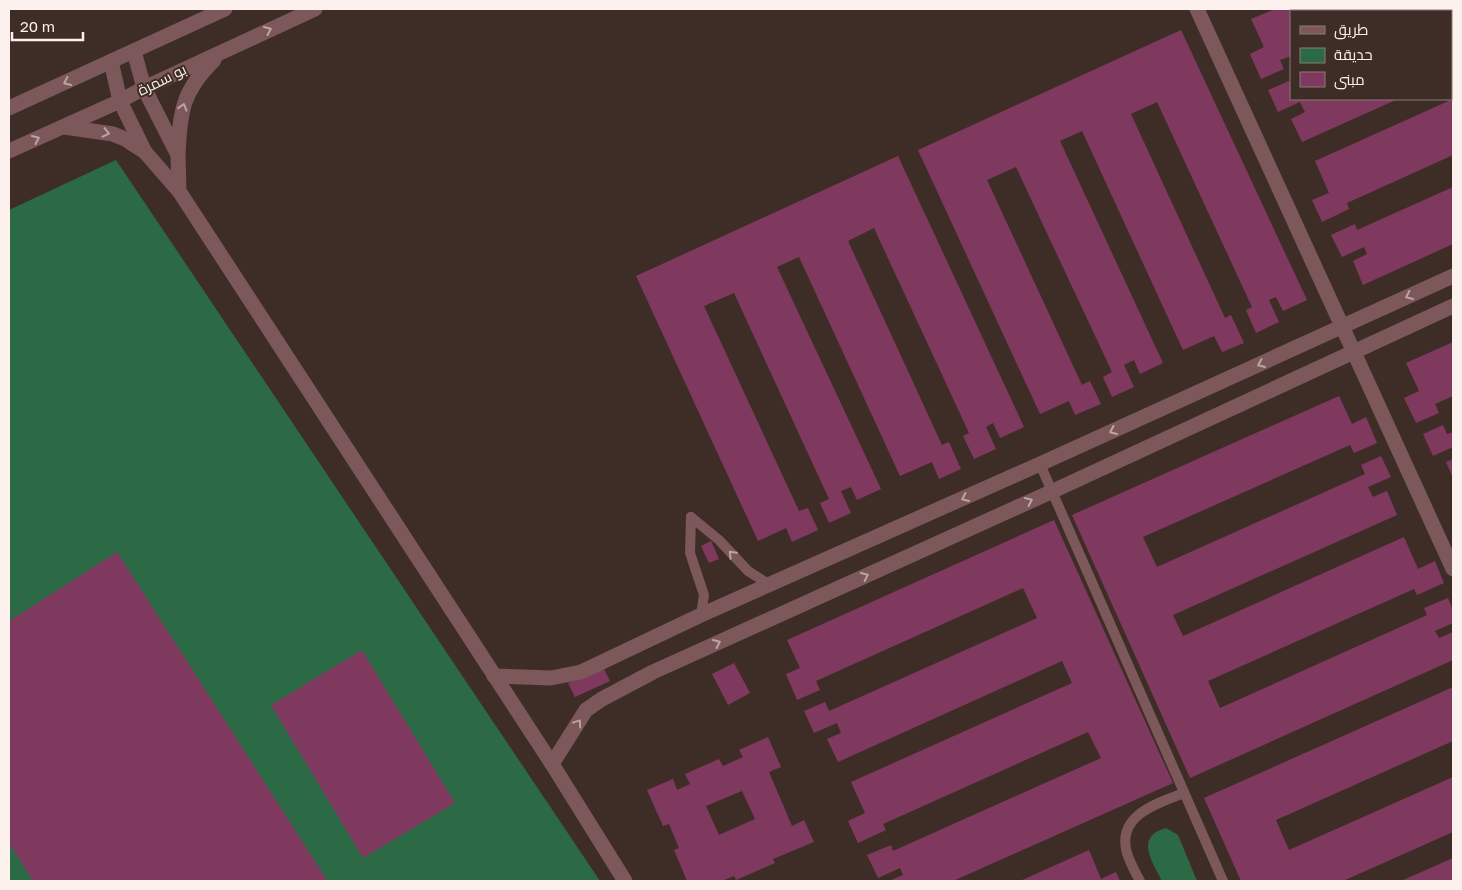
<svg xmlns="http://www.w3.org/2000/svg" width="1462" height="890" viewBox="0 0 1462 890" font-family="'Golos Text',Cairo,sans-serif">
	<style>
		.green { fill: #2c6a45 }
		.building { fill: #80395e; fill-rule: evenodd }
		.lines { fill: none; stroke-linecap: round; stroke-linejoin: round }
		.service { stroke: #7c585a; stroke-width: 10 }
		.minor { stroke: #7c585a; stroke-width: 15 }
		.tertiary { stroke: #7c585a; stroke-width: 15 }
		.oneway { stroke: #bca4a3 }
		.labels { text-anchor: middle; stroke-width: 4; stroke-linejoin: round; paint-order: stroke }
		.street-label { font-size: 15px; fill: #fcf1ec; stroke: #3e2d27 }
	</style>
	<rect width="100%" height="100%" fill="#3e2d27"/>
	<!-- green -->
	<g class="green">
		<polygon points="116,160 600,881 9,881 9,210"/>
		<path d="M1166,828L1178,835L1197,881H1162C1153,862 1134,837 1166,828Z"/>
	</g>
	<!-- building -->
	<g class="building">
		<polygon points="1275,9 1395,9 1390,11 1291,11 1291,56 1280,60 1284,69 1261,79 1250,54 1264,47 1251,19"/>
		<polygon points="1453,19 1453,74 1451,75 1451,20"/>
		<polygon points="1181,30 1307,300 1283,311 1276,297 1269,300 1279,322 1256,333 1246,310 1252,307 1157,102 1131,114 1225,318 1231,315 1244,343 1222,352 1214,336 1183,350 1082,131 1060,141 1163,363 1140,374 1134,360 1124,365 1134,387 1112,397 1103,377 1112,372 1016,167 987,180 1082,385 1090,381 1101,404 1075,415 1069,401 1040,414 918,150"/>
		<polygon points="1289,81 1291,86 1291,99 1398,99 1302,142 1291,119 1305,112 1300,102 1278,112 1268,90"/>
		<polygon points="1453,99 1453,155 1347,203 1349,209 1322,222 1312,200 1329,193 1315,161"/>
		<polygon points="898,156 1024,427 1000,438 993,423 986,427 996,449 974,459 963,436 969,433 874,228 848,241 942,445 949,442 961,469 939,479 932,462 900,476 799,257 777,267 881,489 857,500 851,487 841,491 851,513 829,523 820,503 829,499 734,293 704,306 799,511 808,508 818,530 792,542 786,528 758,541 636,276"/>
		<polygon points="1453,187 1453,244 1363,285 1353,261 1367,254 1364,247 1342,257 1331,235 1355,224 1357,230"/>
		<polygon points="1453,342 1453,396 1435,404 1439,413 1416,423 1404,398 1419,391 1406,363"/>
		<polygon points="1339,396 1352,424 1366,417 1377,443 1354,453 1350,445 1143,537 1157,567 1365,474 1361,465 1381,456 1391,477 1368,487 1373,497 1387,491 1397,515 1173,615 1183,636 1404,537 1418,569 1435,561 1444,583 1417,595 1414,589 1208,681 1220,708 1427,615 1424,608 1448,598 1453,611 1453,623 1435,631 1439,638 1453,632 1453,660 1190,778 1072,515"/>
		<polygon points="1443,425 1447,434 1453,432 1453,447 1433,456 1423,434"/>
		<polygon points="1453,459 1453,478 1446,462"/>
		<polygon points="1054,520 1173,783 953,881 889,881 903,875 900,868 878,878 867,855 891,845 893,851 1101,758 1088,732 883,824 886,830 858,843 848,821 865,813 851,782 1072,683 1062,661 838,762 827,739 841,733 837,723 814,733 804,711 825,702 829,711 1037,618 1023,588 816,681 820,690 797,700 786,674 800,668 787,640"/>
		<polygon points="711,541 719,559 709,563 701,546"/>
		<polygon points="117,552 327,880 325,881 33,881 9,843 9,621"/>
		<polygon points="362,650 455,803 363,858 271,705"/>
		<polygon points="734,663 750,693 728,705 712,674"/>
		<polygon points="603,667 610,681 575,697 568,683"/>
		<polygon points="1453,687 1453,741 1276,820 1289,850 1453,777 1453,832 1343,881 1241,881 1204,798"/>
		<path d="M768,737L781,767L769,772L792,826L804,820L814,842L773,859L775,863L736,880L734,876L722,881H687L674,850L679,848L669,824L663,826L647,790L673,779L677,790L690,784L685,774L719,759L723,766L743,757L739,750ZM742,791L755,819L719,835L706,806Z"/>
		<polygon points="1089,850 1101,879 1116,872 1120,881 1020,881"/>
		<polygon points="1453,858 1453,881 1401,881"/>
	</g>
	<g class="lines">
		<!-- service -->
		<g class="service">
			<polyline points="1040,464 1223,881"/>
			<polyline points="691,517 719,540 748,571 770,585"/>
			<polyline points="691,517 690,553 704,595 701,615"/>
			<path d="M1140,881C1135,872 1130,863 1127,853C1116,815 1158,803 1184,793"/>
		</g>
		<!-- minor -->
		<g class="minor">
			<polyline points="1197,9 1453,569"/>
			<polyline points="134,51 144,88 178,155 179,191"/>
			<polyline points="111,61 120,101 145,152 179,191 552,764 625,881"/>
			<polyline points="494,676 551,678 581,672 701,615 1040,464 1453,276"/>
			<polyline points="552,764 586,710 602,699 653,672 1053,491 1453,306"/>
		</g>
		<!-- tertiary -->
		<g class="tertiary">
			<polyline points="9,108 225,9"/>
			<polyline points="64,127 113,134 125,139 145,152"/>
			<polyline points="9,151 120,101 144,88 315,9"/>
			<path d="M178,155C180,112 182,91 214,60"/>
		</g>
	</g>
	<!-- one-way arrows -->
	<defs><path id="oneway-chevron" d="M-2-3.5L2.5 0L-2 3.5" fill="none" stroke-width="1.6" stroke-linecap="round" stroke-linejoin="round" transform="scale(1.25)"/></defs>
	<g class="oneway">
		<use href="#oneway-chevron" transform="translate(268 30) rotate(-25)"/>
		<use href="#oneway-chevron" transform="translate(67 82) rotate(155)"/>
		<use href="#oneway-chevron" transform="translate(183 107) rotate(-73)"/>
		<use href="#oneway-chevron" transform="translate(106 133) rotate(13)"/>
		<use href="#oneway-chevron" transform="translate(36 139) rotate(-24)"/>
		<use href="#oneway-chevron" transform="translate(1409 296) rotate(155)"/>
		<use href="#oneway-chevron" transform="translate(1261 364) rotate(156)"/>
		<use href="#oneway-chevron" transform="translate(1113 431) rotate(156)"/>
		<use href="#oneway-chevron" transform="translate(965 498) rotate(156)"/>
		<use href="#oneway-chevron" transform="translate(1029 501) rotate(-25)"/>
		<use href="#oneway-chevron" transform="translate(732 554) rotate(-134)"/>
		<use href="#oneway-chevron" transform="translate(865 576) rotate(-25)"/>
		<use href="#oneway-chevron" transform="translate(717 643) rotate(-24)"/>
		<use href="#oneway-chevron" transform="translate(578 723) rotate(-56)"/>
	</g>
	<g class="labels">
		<!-- street labels -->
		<g class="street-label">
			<text transform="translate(162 80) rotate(-26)" y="5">بو سمرة</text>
		</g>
	</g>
	<!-- border -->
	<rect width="1462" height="890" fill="none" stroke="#fcf1ec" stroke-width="20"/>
	<!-- legend -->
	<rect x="1290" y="10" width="162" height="90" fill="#3e2d27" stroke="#8a7b76"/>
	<rect x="1300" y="26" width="25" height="8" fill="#7c585a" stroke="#8a7b76"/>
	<text x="1334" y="35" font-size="15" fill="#fcf1ec">طريق</text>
	<rect x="1300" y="48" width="25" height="15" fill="#2c6a45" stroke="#8a7b76"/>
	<text x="1334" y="60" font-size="15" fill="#fcf1ec">حديقة</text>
	<rect x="1300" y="72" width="25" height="15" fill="#80395e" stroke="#8a7b76"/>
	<text x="1334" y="85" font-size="15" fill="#fcf1ec">مبنى</text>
	<!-- scale -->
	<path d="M12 32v8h71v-8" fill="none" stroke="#fcf1ec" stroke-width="2.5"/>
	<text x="20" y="32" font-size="15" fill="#fcf1ec" stroke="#3e2d27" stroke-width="4" paint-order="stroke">20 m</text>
</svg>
